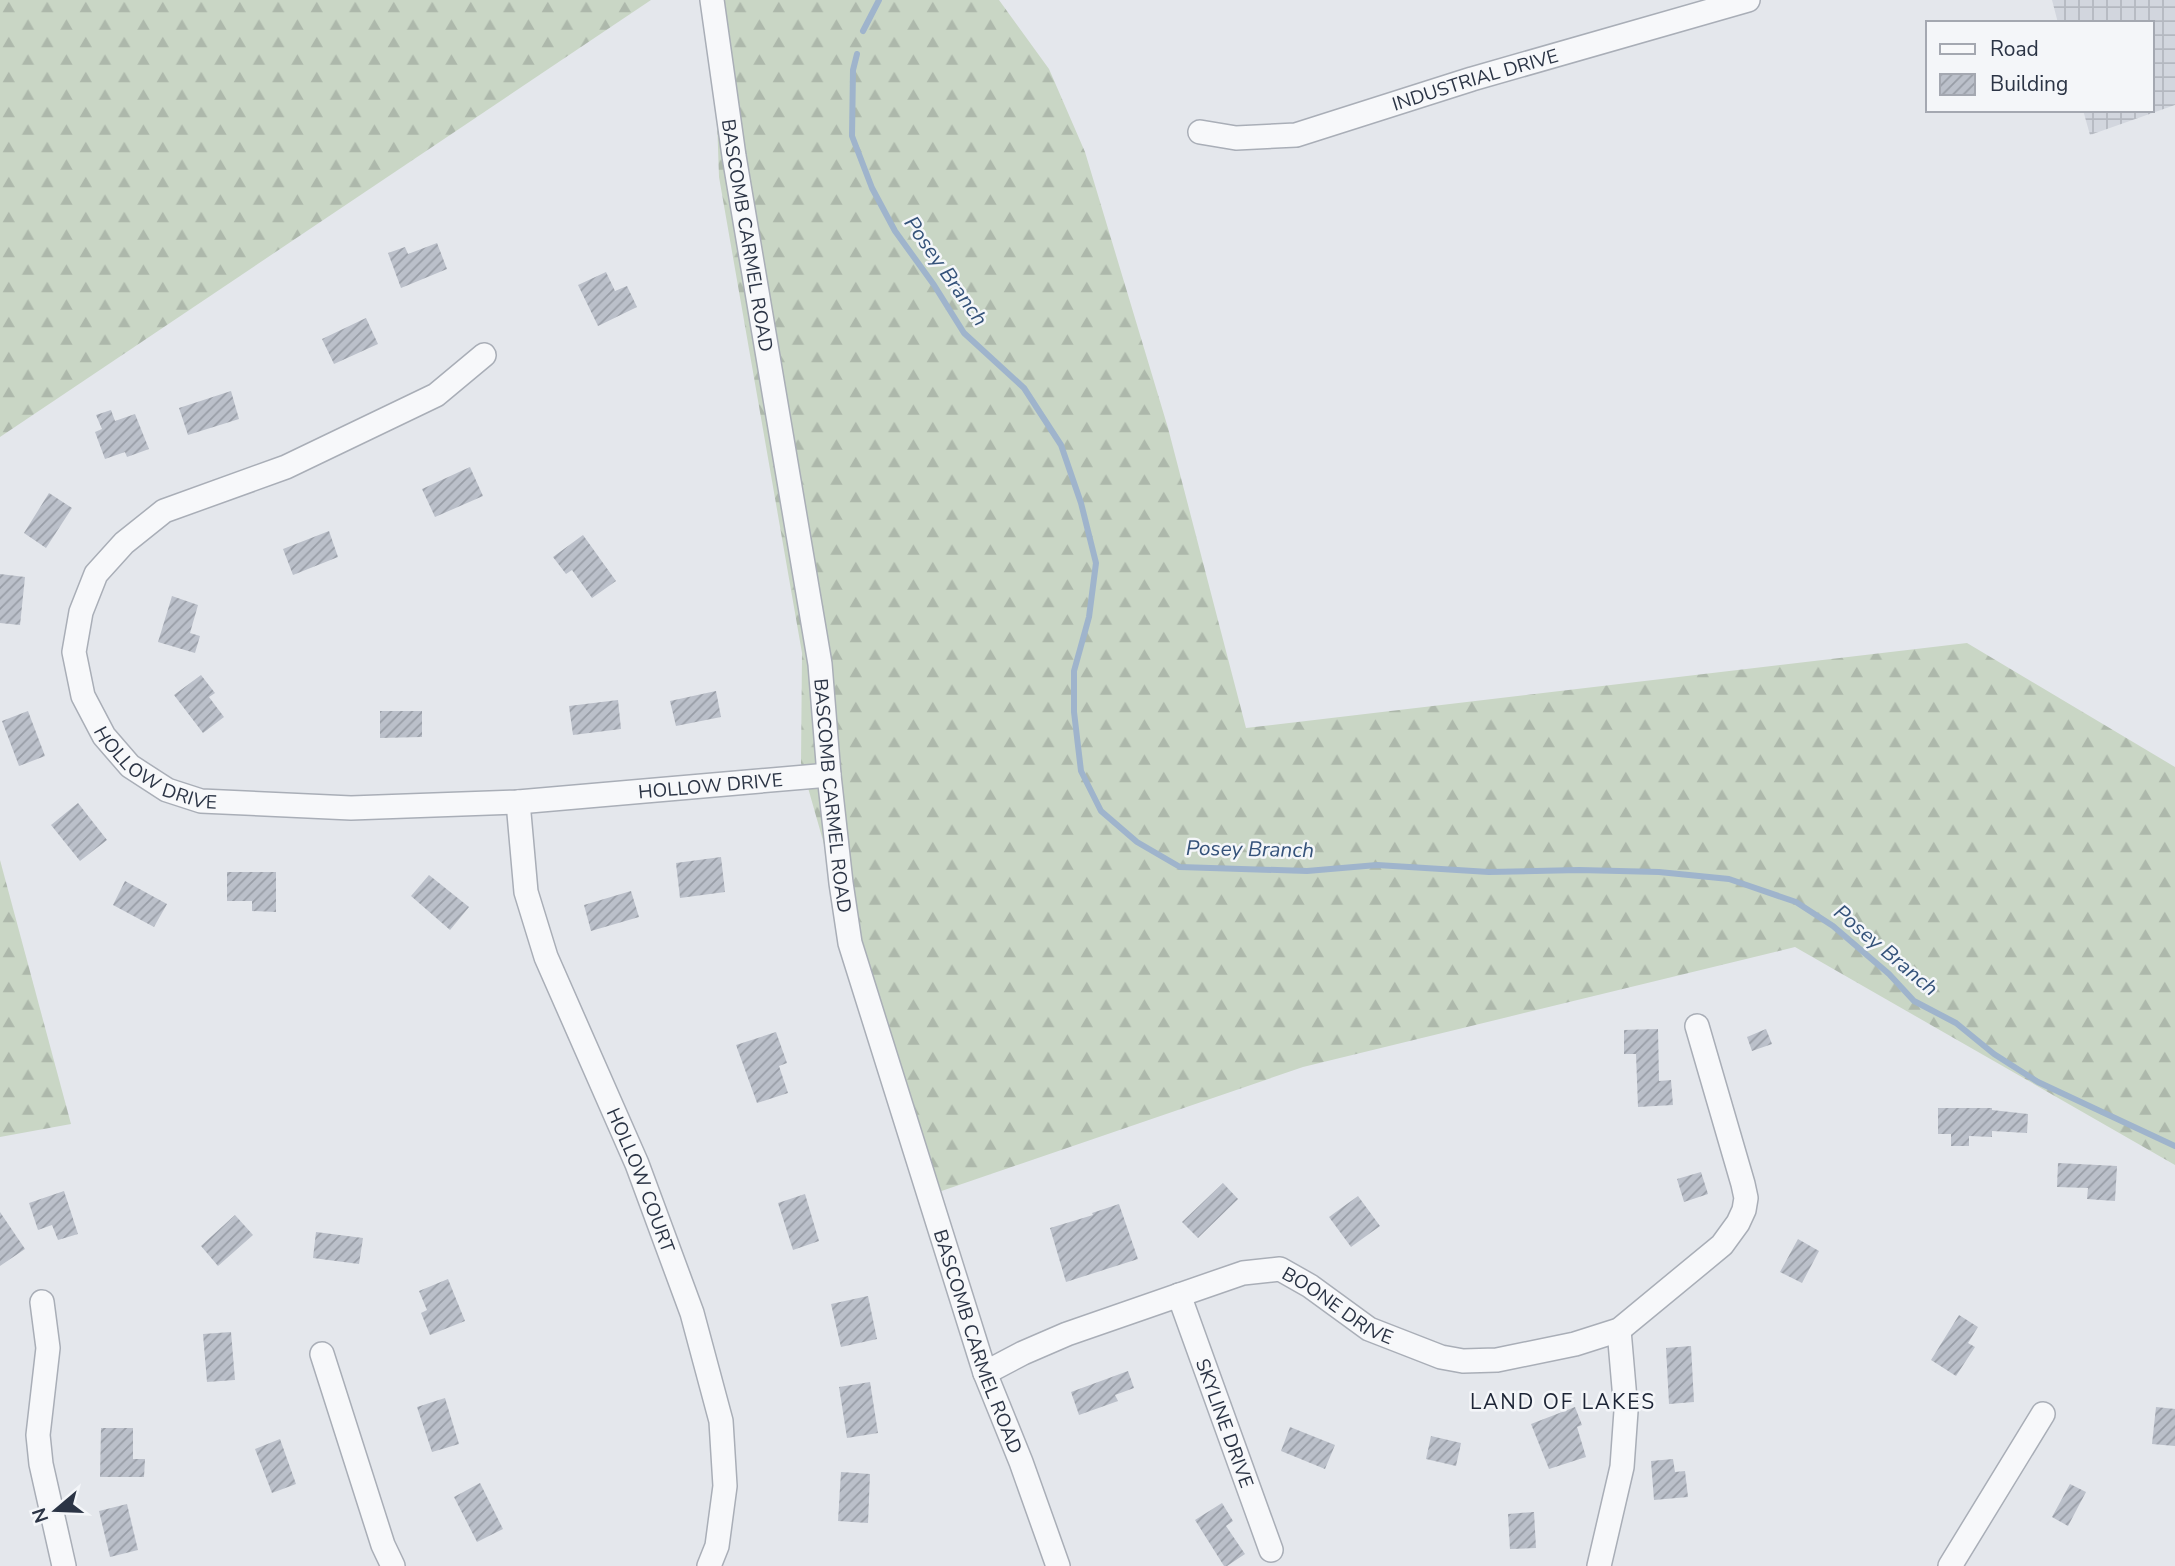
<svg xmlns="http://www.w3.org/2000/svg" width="2175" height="1566" viewBox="0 0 2175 1566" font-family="'Nunito Sans',sans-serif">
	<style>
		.industrial { fill: url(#industrial-grid) }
		.forest { fill: url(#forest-firs) }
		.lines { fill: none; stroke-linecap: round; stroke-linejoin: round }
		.stream { stroke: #9fb4cc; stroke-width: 6 }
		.building { fill: url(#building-hatch) }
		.street-casing { stroke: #a9aeb7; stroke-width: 26 }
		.street { stroke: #f7f8fa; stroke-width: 23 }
		.labels { text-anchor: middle; stroke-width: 5; stroke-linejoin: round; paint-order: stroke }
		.street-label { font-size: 19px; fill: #2b3445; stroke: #f4f6f9 }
		.water-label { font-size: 21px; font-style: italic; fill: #34527a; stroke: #f4f6f9 }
		.neighbourhood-label { font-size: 21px; letter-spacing: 2px; fill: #1d2536; stroke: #f4f6f9 }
	</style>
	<defs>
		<pattern id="industrial-grid" width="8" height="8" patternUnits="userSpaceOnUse" patternTransform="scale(1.75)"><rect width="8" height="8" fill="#d2d6de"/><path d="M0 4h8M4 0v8" fill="none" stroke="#b4b8c0"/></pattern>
		<pattern id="forest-firs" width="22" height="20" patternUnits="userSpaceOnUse" patternTransform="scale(1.75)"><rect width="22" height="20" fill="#c9d6c5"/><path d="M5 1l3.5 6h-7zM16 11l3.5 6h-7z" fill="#adb8ab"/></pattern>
		<pattern id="building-hatch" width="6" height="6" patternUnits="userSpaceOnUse" patternTransform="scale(1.75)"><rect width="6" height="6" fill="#bbc0ca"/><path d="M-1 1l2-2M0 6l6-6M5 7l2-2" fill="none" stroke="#989da6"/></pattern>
	</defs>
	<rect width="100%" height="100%" fill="#e4e7ec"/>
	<!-- industrial -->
	<polygon class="industrial" points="2052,0 2175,0 2175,105 2090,135 2083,110 2152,110 2152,23 2058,23"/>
	<!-- forest -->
	<g class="forest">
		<polygon points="0,0 651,0 0,437"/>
		<polygon points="713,0 999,0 1049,69 1085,152 1168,428 1246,728 1967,643 2175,767 2175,1165 1795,947 1303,1067 924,1197 801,763 802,653 719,177"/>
		<polygon points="0,860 71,1124 0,1137"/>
	</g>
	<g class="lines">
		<!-- stream -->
		<g class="stream">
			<polyline points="863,31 879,0"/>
			<polyline points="857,54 853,70 852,136 872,188 895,231 934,285 964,333 1024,388 1061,445 1081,503 1096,563 1089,617 1074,671 1074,712 1081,771 1101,811 1137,842 1180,867 1307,871 1377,865 1489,872 1579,870 1659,872 1729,879 1796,902 1833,926 1889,974 1914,1001 1956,1023 1994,1054 2038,1082 2175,1146"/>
		</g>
	</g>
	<!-- building -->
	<g class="building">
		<polygon points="437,243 447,269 401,288 388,253 405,247 408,254"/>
		<polygon points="606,272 615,291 627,286 637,307 598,326 578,285"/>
		<polygon points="366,318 378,344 334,364 322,339"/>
		<polygon points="231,391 239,419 188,435 179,408"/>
		<polygon points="111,410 115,421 135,414 149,449 127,457 125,452 105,459 95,432 102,429 96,415"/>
		<polygon points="470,467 483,496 435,517 422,489"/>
		<polygon points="49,493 72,508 46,548 24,533"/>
		<polygon points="329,531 338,557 293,575 283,549"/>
		<polygon points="583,535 616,581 592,598 572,570 566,574 553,557"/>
		<polygon points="0,574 25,577 20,625 0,623"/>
		<polygon points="172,596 198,605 190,633 200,636 195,653 158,642"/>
		<polygon points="201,675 215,693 209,697 224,717 203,733 174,695"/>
		<polygon points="716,691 721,717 676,726 670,701"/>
		<polygon points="618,700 621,729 573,735 569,706"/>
		<polygon points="28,711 45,756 19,766 2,721"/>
		<polygon points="380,711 422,711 422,737 380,738"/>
		<polygon points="78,803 107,840 80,861 51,825"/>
		<polygon points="721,857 725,892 680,898 676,863"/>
		<polygon points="227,872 276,872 276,912 252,911 252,901 227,901"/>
		<polygon points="429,875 469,907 450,930 411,896"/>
		<polygon points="125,881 167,904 154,927 113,905"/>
		<polygon points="631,891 639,917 591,931 584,905"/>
		<polygon points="1658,1029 1659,1081 1671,1080 1673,1105 1638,1107 1636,1054 1624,1054 1624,1030"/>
		<polygon points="1766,1029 1772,1044 1752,1051 1747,1037"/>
		<polygon points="776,1032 787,1063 779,1066 788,1093 757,1103 736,1045"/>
		<polygon points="1938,1108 1992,1108 1992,1110 2028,1114 2027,1133 1992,1131 1992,1137 1969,1136 1969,1146 1951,1146 1951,1134 1938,1134"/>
		<polygon points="2058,1163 2117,1166 2115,1201 2087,1199 2088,1188 2057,1187"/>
		<polygon points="1701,1172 1708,1194 1684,1202 1677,1179"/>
		<polygon points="1223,1183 1238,1199 1198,1238 1182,1222"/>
		<polygon points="64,1191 78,1234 58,1240 52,1225 38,1230 29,1203"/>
		<polygon points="805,1194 819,1241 793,1250 778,1203"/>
		<polygon points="1358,1196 1380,1226 1351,1247 1329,1217"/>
		<polygon points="1119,1204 1138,1259 1066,1282 1050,1228 1093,1215 1092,1213"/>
		<polygon points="0,1212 25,1249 0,1266"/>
		<polygon points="235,1215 253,1235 218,1266 201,1246"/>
		<polygon points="316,1232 363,1238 359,1264 313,1258"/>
		<polygon points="1798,1239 1819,1251 1802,1283 1780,1272"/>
		<polygon points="448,1279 465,1321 430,1335 421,1313 427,1310 419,1291"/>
		<polygon points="868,1296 877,1339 841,1347 831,1304"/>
		<polygon points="1959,1315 1978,1327 1968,1343 1975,1347 1956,1376 1931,1360"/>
		<polygon points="231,1332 235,1380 207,1382 203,1334"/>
		<polygon points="1691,1346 1694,1402 1669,1404 1666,1348"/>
		<polygon points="1128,1371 1134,1388 1115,1395 1118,1401 1079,1415 1071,1392"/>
		<polygon points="870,1382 878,1433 847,1438 839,1387"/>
		<polygon points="445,1398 459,1444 432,1452 417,1407"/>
		<polygon points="1575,1407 1582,1425 1577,1427 1586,1457 1549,1469 1531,1424"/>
		<polygon points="2156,1407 2175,1409 2175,1446 2152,1444"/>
		<polygon points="1290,1427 1335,1445 1325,1469 1281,1451"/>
		<polygon points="101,1428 133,1428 133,1459 145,1459 144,1477 100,1477"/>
		<polygon points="1431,1436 1461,1443 1456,1466 1426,1459"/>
		<polygon points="280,1439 296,1484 272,1493 255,1449"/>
		<polygon points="1673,1459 1675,1472 1685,1471 1688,1497 1654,1500 1651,1461"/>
		<polygon points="841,1472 870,1474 868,1523 838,1521"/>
		<polygon points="480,1483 503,1529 477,1542 454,1497"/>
		<polygon points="2070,1484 2086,1492 2068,1526 2052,1517"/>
		<polygon points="1222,1503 1233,1521 1226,1526 1245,1554 1227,1566 1224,1566 1195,1520"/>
		<polygon points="127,1504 138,1550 110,1557 99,1511"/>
		<polygon points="1534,1512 1536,1548 1510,1549 1508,1514"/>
	</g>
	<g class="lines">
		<defs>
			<g id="street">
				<path id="s1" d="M712,0L734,156L820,664L829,775L841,883L850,943L985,1373L1021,1462L1058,1566"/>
				<path id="s2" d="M1200,132L1236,138L1296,135L1472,79L1748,0"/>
				<path id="s3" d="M484,355L436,395L286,467L164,511L124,543L96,574L81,612L74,652L83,696L104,736L130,766L167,790L201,801L351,808L518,802L829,775"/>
				<path id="s4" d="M518,802L526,892L546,957L637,1164L692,1313L721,1421L725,1486L717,1546L709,1566"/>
				<path id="s5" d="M1179,1295L1271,1550"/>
				<polyline points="42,1302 48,1348 38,1435 41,1464 64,1566"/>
				<polyline points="322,1354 383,1545 393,1566"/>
				<path id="s6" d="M985,1373L1023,1353L1067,1334L1243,1273L1280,1269L1310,1286L1369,1329L1441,1357L1463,1361L1497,1360L1575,1344L1619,1330L1722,1245L1738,1223L1744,1210L1746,1198L1743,1184L1697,1026"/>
				<polyline points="1599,1566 1622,1467 1626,1411 1619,1330"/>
				<polyline points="1950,1566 2043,1414"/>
			</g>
		</defs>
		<!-- street casing -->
		<use href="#street" class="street-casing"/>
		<!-- street -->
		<use href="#street" class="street"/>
	</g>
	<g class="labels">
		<!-- street labels -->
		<g class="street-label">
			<text dy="7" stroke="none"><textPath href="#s2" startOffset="284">INDUSTRIAL DRIVE</textPath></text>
			<text dy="7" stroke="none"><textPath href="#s1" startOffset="238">BASCOMB CARMEL ROAD</textPath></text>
			<text dy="7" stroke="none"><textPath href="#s3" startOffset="686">HOLLOW DRIVE</textPath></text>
			<text dy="7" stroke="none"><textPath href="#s3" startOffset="1253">HOLLOW DRIVE</textPath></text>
			<text dy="7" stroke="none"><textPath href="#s1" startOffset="805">BASCOMB CARMEL ROAD</textPath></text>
			<text dy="7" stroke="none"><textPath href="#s4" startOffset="401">HOLLOW COURT</textPath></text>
			<text dy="7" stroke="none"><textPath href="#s6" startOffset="383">BOONE DRIVE</textPath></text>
			<text dy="7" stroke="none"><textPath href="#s1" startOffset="1372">BASCOMB CARMEL ROAD</textPath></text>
			<text dy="7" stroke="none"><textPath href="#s5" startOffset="136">SKYLINE DRIVE</textPath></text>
		</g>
		<!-- water labels -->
		<g class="water-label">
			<text transform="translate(946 271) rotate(55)" y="7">Posey Branch</text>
			<text transform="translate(1250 849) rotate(1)" y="7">Posey Branch</text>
			<text transform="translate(1886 950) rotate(40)" y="7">Posey Branch</text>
		</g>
		<!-- neighbourhood labels -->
		<g class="neighbourhood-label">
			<text x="1563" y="1409">LAND OF LAKES</text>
		</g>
	</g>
	<!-- legend -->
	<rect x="1926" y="21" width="228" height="91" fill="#f4f6f9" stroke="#a4a8b1" stroke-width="2"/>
	<rect x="1940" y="44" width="35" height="10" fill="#f7f8fa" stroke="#a4a8b1" stroke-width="2"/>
	<text x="1990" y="56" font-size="21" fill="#2b3445">Road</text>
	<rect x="1940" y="74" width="35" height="21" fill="url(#building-hatch)" stroke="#a4a8b1" stroke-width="2"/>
	<text x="1990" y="91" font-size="21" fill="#2b3445">Building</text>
	<!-- north arrow -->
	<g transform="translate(56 1510) rotate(251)" stroke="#f4f6f9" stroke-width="5" paint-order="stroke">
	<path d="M0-5L12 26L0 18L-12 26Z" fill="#2b3445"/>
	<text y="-10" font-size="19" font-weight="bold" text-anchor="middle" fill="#2b3445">N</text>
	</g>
</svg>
